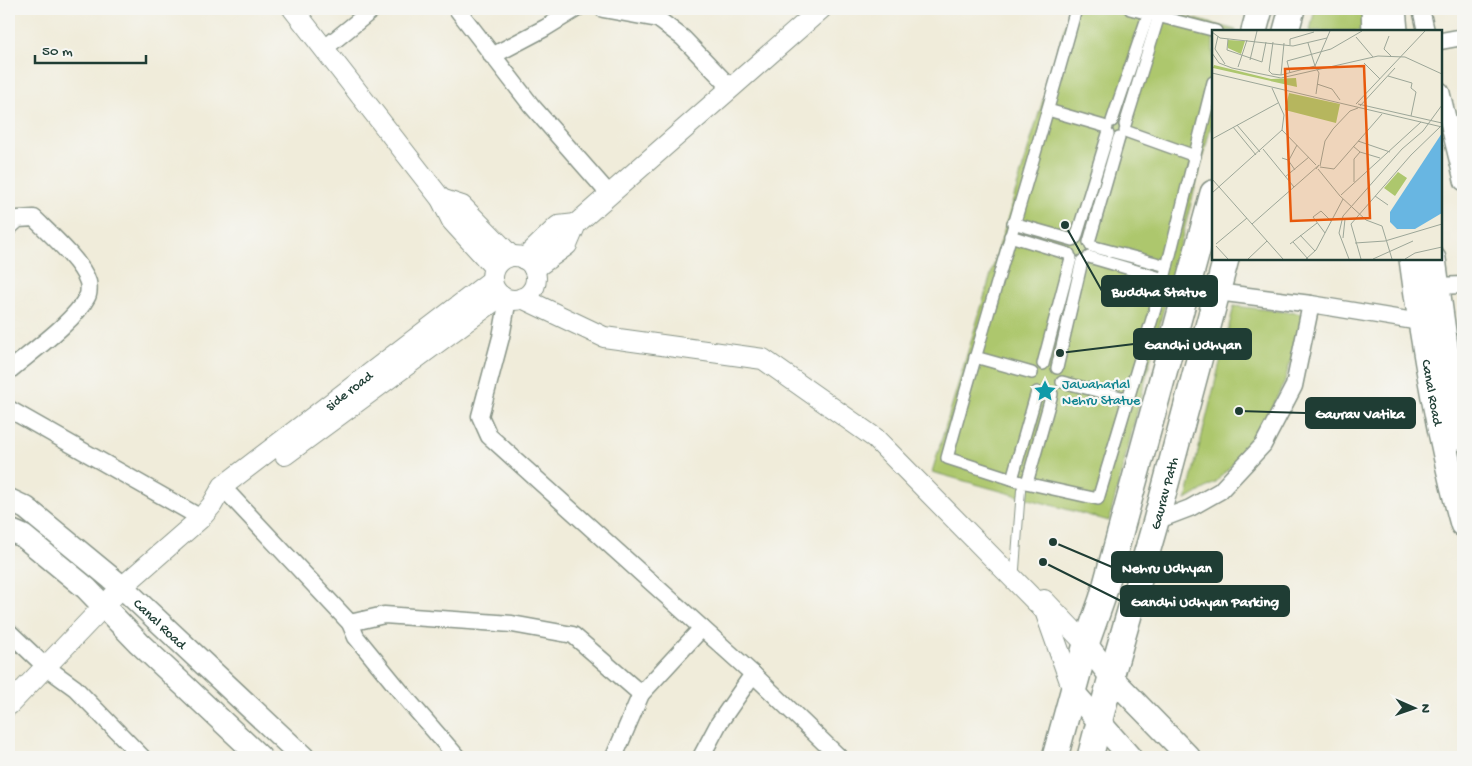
<svg xmlns="http://www.w3.org/2000/svg" width="1472" height="766" viewBox="0 0 1472 766" font-family="'Gochi Hand',sans-serif">
	<style>
		.green { fill: #adc76d; stroke: #668250 }
		.lines { fill: none; stroke-linecap: round; stroke-linejoin: round }
		.service-casing { stroke: #889487; stroke-width: 10 }
		.pedestrian-casing { stroke: #889487; stroke-width: 14 }
		.minor-casing { stroke: #889487; stroke-width: 19 }
		.tertiary-casing { stroke: #889487; stroke-width: 22 }
		.secondary-casing { stroke: #889487; stroke-width: 25 }
		.primary-casing { stroke: #889487; stroke-width: 28 }
		.service { stroke: #fff; stroke-width: 8 }
		.pedestrian { stroke: #fff; stroke-width: 11 }
		.minor { stroke: #fff; stroke-width: 16 }
		.tertiary { stroke: #fff; stroke-width: 20 }
		.secondary { stroke: #fff; stroke-width: 22 }
		.primary { stroke: #fff; stroke-width: 25 }
		.labels { text-anchor: middle; stroke-width: 4.5; stroke-linejoin: round; paint-order: stroke }
		.culture-label { font-size: 14px; fill: #0d838f; stroke: #f6f6f2; text-anchor: start }
		.street-label { font-size: 14px; fill: #1f3d34; stroke: #f6f6f2 }
		.inset-road { fill: none; stroke: #9ca698; stroke-width: 1 }
		.view { fill: #e8590c; fill-opacity: 0.15; stroke: #e8590c; stroke-width: 2.5 }
		.inset-edge { fill: none; stroke: #1f3d34; stroke-width: 2.5 }
		.leader { fill: none; stroke: #1f3d34; stroke-width: 2 }
		.callout-dot { fill: #1f3d34; stroke: #f6f6f2; stroke-width: 2 }
		.callout { fill: #1f3d34; stroke: #1f3d34; stroke-width: 2 }
		.callout-label { font-size: 15px; text-anchor: middle; font-weight: bold; fill: #fff }
	</style>
	<rect width="100%" height="100%" fill="#f6f6f2"/>
	<filter id="ink" filterUnits="userSpaceOnUse"><feTurbulence type="fractalNoise" baseFrequency=".02" numOctaves="2"/><feDisplacementMap in="SourceGraphic" scale="10" xChannelSelector="R" yChannelSelector="G"/><feConvolveMatrix kernelMatrix="1 2 1 2 8 2 1 2 1" color-interpolation-filters="sRGB"/></filter>
	<filter id="wash" filterUnits="userSpaceOnUse"><feTurbulence type="fractalNoise" baseFrequency=".0096" numOctaves="4" result="noise"/><feDisplacementMap in="SourceGraphic" scale="20" xChannelSelector="R" yChannelSelector="G"/><feGaussianBlur stdDeviation="1.12" result="paint"/><feColorMatrix in="noise" values="0 0 0 0 0 0 0 0 0 0 0 0 0 0 0 0 0 1.4 0 .05"/><feComposite in="paint" operator="in"/></filter>
	<g filter="url(#wash)">
		<rect width="100%" height="100%" fill="#f0ecda"/>
		<!-- green -->
		<g class="green">
			<polygon points="1070,9 1157,9 1236,30 1236,31 1213,31 1213,118 1109,521 932,472"/>
			<polygon points="1315,9 1376,9 1377,31 1310,31"/>
			<polygon points="1234,306 1305,314 1284,383 1256,439 1216,482 1186,500"/>
		</g>
	</g>
	<g filter="url(#ink)">
		<g class="lines">
			<defs>
				<polyline id="service" points="1015,569 1021,490"/>
				<g id="pedestrian">
					<path d="M1076,9C1035,159 988,308 947,458L1021,482L1098,499L1164,279L1213,82"/>
					<polyline points="1130,9 1216,31"/>
					<polyline points="1048,110 1107,127"/>
					<polyline points="1112,121 1150,9"/>
					<polyline points="1125,125 1161,9"/>
					<polyline points="1125,131 1195,156"/>
					<polyline points="1013,223 1073,240"/>
					<polyline points="1010,236 1069,254"/>
					<polyline points="1076,238 1108,134"/>
					<polyline points="1089,242 1119,138"/>
					<polyline points="1091,246 1167,266"/>
					<polyline points="1089,257 1164,279"/>
					<polyline points="975,357 1032,373"/>
					<polyline points="1043,364 1071,258"/>
					<polyline points="1057,368 1082,261"/>
					<polyline points="1062,382 1129,399"/>
					<polyline points="1012,479 1037,392"/>
					<polyline points="1027,483 1052,394"/>
				</g>
				<g id="minor">
					<polyline points="457,9 531,105 610,195"/>
					<polyline points="603,9 658,19 683,38 731,88"/>
					<polyline points="1421,9 1426,31"/>
					<polyline points="1441,41 1463,37"/>
					<polyline points="325,48 373,9"/>
					<polyline points="492,56 545,28 576,9"/>
					<polyline points="1441,91 1463,182"/>
					<path d="M9,227L18,219L34,218C49,233 82,262 88,282C89,286 89,294 87,297C74,322 31,352 9,371"/>
					<polyline points="1217,292 1311,304 1420,322 1437,286 1463,285"/>
					<polyline points="508,299 501,337 480,416 489,436 753,674 839,757"/>
					<polyline points="9,409 201,518"/>
					<polyline points="230,495 350,623 356,637 405,697 457,757"/>
					<polyline points="1156,521 1190,508 1220,491 1263,445 1294,386 1311,304"/>
					<polyline points="350,623 384,615 512,624 573,635 641,694"/>
					<polyline points="9,632 46,667 75,688 142,757"/>
					<polyline points="614,757 641,694 702,628"/>
					<polyline points="701,757 719,723 753,674"/>
				</g>
				<g id="tertiary">
					<polyline points="293,9 441,199 452,221 494,267"/>
					<polyline points="441,199 462,206 511,256"/>
					<circle cx="514" cy="278" r="22"/>
					<polyline points="524,259 558,226 576,224"/>
					<polyline points="534,269 567,245 576,224 821,9"/>
					<polyline points="522,298 604,337 763,359 875,438 1045,611 1074,693"/>
					<polyline points="285,455 501,296"/>
					<polyline points="1044,600 1086,644"/>
					<path id="s1" d="M9,705L122,587L201,518L212,505L223,486L492,280"/>
				</g>
				<g id="secondary">
					<path id="s2" d="M9,500L26,508L122,587L303,757"/>
					<polyline points="9,530 23,536 86,588 139,643 260,757"/>
					<polyline points="1086,644 1111,677 1189,757"/>
					<polyline points="1074,693 1130,757"/>
				</g>
				<g id="primary">
					<polyline points="1374,9 1375,31"/>
					<polyline points="1393,9 1395,31"/>
					<polyline points="1254,31 1260,9"/>
					<polyline points="1286,31 1292,9"/>
					<path id="s3" d="M1412,259C1424,349 1439,437 1463,524"/>
					<polyline points="1433,259 1451,390 1463,438"/>
					<polyline points="1055,757 1086,644 1102,599 1213,193"/>
					<path id="s4" d="M1090,757L1111,677L1156,521L1226,259"/>
				</g>
			</defs>
			<!-- service casing -->
			<use href="#service" class="service-casing"/>
			<!-- pedestrian casing -->
			<use href="#pedestrian" class="pedestrian-casing"/>
			<!-- minor casing -->
			<use href="#minor" class="minor-casing"/>
			<!-- tertiary casing -->
			<use href="#tertiary" class="tertiary-casing"/>
			<!-- secondary casing -->
			<use href="#secondary" class="secondary-casing"/>
			<!-- primary casing -->
			<use href="#primary" class="primary-casing"/>
			<!-- service -->
			<use href="#service" class="service"/>
			<!-- pedestrian -->
			<use href="#pedestrian" class="pedestrian"/>
			<!-- minor -->
			<use href="#minor" class="minor"/>
			<!-- tertiary -->
			<use href="#tertiary" class="tertiary"/>
			<!-- secondary -->
			<use href="#secondary" class="secondary"/>
			<!-- primary -->
			<use href="#primary" class="primary"/>
		</g>
	</g>
	<!-- icons -->
	<defs>
		<symbol id="sight-bare" viewBox="-9 -9 18 18"><path d="M0-6L1.8-2.2L6-1.7L2.9 1.2L3.7 5.4L0 3.3L-3.7 5.4L-2.9 1.2L-6-1.7L-1.8-2.2Z" fill="#0f9aa8" stroke="#f6f6f2" stroke-width="2.5" paint-order="stroke"/></symbol>
	</defs>
	<g fill-rule="evenodd">
		<use href="#sight-bare" x="1029" y="375" width="32" height="32"/>
	</g>
	<g class="labels">
		<!-- culture labels -->
		<g class="culture-label">
			<text x="1062" y="388">Jawaharlal<tspan x="1062" dy="16">Nehru Statue</tspan></text>
		</g>
		<!-- street labels -->
		<g class="street-label">
			<text dy="5" stroke="none"><textPath href="#s1" startOffset="465">side road</textPath></text>
			<text dy="5" stroke="none"><textPath href="#s3" startOffset="135">Canal Road</textPath></text>
			<text dy="5" stroke="none"><textPath href="#s4" startOffset="274">Gaurav Path</textPath></text>
			<text dy="5" stroke="none"><textPath href="#s2" startOffset="196">Canal Road</textPath></text>
		</g>
	</g>
	<!-- overview -->
	<g transform="translate(1212 30)">
		<rect width="230" height="230" fill="#f0ecda"/>
		<path d="M16,10L33,11L29,24L16,18ZM2,35L59,49L84,48L85,57L1,38ZM77,63L128,74L124,93L73,80ZM186,142L195,148L183,166L172,158Z" fill="#adc76d"/>
		<path d="M230,103V183L203,199H185L178,192V182Z" fill="#68b6e2"/>
		<path class="inset-road" d="M0,2L8,8L81,16L115,8M6,6L3,19L13,34M177,6L172,19L179,26M144,7L161,27M16,9L15,20L50,32L54,12M61,12L57,41L60,44L69,45L103,36L96,13M78,15V9L102,2M0,23L7,33L20,38L69,48L166,26L193,27L230,44M38,30L45,1M152,33L168,49M26,37L35,10M0,43L230,97M78,43L75,31L119,19L150,1M69,45L72,13M176,46L200,53L199,58L204,62L199,86M105,54L120,59L128,70M60,58L72,85L70,100L104,135M104,64L107,43L103,36L118,1M144,74L213,1M146,74L230,93M148,76L183,38M25,95L48,122M21,97L44,125M0,109L66,73M146,111L178,122M141,116L148,122L168,128M51,119L82,157M70,128L76,130L83,140M77,130L85,115M108,136L113,111L121,99L138,81L146,78M108,137L122,139L170,84M106,139L128,166L154,190L170,196L180,229M73,147L97,127M0,149L71,229M142,152V129L148,122M0,163L70,100M129,165L209,92M163,166L176,175M40,194L107,135L104,139M113,203L101,187L109,181L119,191M88,205L103,221M131,208L133,189M81,212L96,229M143,213L173,211L230,194M4,214L35,188M78,214L105,193M4,216L16,229M36,229L55,211M94,229L104,220L131,169M137,229L127,203L131,186L190,119L211,101L230,75M149,229L139,194L199,125L228,97M161,229L201,211M193,229L203,223L230,217"/>
		<path class="view" d="M152,36L158,188L79,191L73,39Z"/>
		<rect width="230" height="230" class="inset-edge"/>
	</g>
	<!-- callouts -->
	<path class="leader" d="M1065 225L1102 291M1060 353L1134 344M1239 411L1306 413M1053 542L1112 567M1043 562L1121 601"/>
	<g class="callout-dot">
		<circle cx="1065" cy="225" r="5"/>
		<circle cx="1060" cy="353" r="5"/>
		<circle cx="1239" cy="411" r="5"/>
		<circle cx="1053" cy="542" r="5"/>
		<circle cx="1043" cy="562" r="5"/>
	</g>
	<g class="callout">
		<rect x="1102" y="276" width="115" height="30" rx="5"/>
		<rect x="1134" y="329" width="117" height="30" rx="5"/>
		<rect x="1306" y="398" width="109" height="30" rx="5"/>
		<rect x="1112" y="552" width="110" height="30" rx="5"/>
		<rect x="1121" y="586" width="168" height="30" rx="5"/>
	</g>
	<g class="callout-label">
		<text x="1159" y="296">Buddha Statue</text>
		<text x="1193" y="349">Gandhi Udhyan</text>
		<text x="1360" y="418">Gaurav Vatika</text>
		<text x="1167" y="572">Nehru Udhyan</text>
		<text x="1205" y="606">Gandhi Udhyan Parking</text>
	</g>
	<!-- margin -->
	<rect width="1472" height="766" fill="none" stroke="#f6f6f2" stroke-width="30"/>
	<!-- north arrow -->
	<g transform="translate(1414 708) rotate(92)" stroke="#f6f6f2" stroke-width="4" paint-order="stroke">
	<path d="M0-4L9 19L0 12L-9 19Z" fill="#1f3d34"/>
	<text y="-8" font-size="14" font-weight="bold" text-anchor="middle" fill="#1f3d34">N</text>
	</g>
	<!-- scale -->
	<path d="M35 55v8h111v-8" fill="none" stroke="#1f3d34" stroke-width="2.5"/>
	<text x="42" y="55" font-size="15" fill="#1f3d34" stroke="#f6f6f2" stroke-width="4" paint-order="stroke">50 m</text>
</svg>
